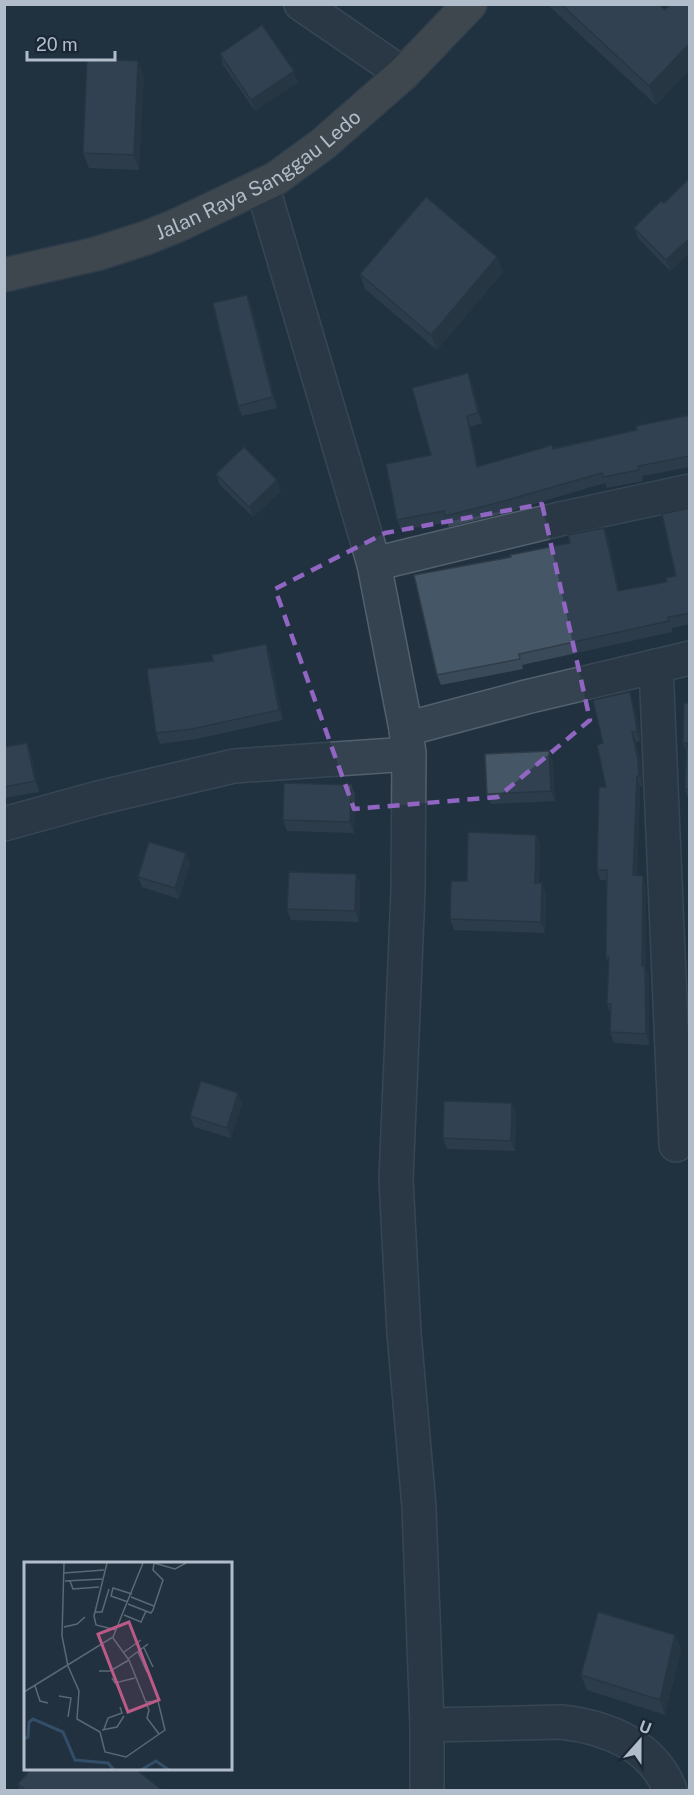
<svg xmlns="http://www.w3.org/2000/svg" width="694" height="1795" viewBox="0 0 694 1795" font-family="'Public Sans',sans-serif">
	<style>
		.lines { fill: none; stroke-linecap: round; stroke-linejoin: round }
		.minor-casing { stroke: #53606d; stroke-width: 36 }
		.trunk-casing { stroke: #404d5a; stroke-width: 36 }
		.minor { stroke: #35424f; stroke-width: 33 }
		.trunk { stroke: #646260; stroke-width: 33 }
		.wall { fill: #3b4a58 }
		.shaded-wall { fill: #303c47 }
		.building { fill: #455666; stroke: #303c47; stroke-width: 1.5 }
		.marked { fill: none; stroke: #9166c3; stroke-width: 4.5; stroke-dasharray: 12 8; stroke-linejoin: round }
		.labels { text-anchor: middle; stroke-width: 6; stroke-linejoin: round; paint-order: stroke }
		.street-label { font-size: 20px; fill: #b1bdca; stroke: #1b2734 }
		.inset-river { fill: none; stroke: #334e68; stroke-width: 3 }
		.inset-road { fill: none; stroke: #5b6977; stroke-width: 1.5 }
		.view { fill: #bb5a87; fill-opacity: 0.15; stroke: #bb5a87; stroke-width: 3 }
		.inset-edge { fill: none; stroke: #b1bdca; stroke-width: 3 }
	</style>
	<rect width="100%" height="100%" fill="#21313f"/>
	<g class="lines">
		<defs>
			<g id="minor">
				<polyline points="301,4 403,74"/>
				<polyline points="262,185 374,564 406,729 409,754 408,891 396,1180 404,1333 419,1507 427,1725 427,1790"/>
				<polyline points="374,564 560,519 690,491"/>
				<polyline points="656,666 676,1145"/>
				<polyline points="406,729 526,697 690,658"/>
				<polyline points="4,824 98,798 234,766 409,754"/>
				<path d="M427,1725L561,1722C606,1727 653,1745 670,1790"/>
			</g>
			<g id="trunk">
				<path id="s1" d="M4,275L96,254L146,238L178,225L275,179L323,144L403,74L470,4"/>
			</g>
		</defs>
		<!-- minor casing -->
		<use href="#minor" class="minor-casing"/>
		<!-- trunk casing -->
		<use href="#trunk" class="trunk-casing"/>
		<!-- minor -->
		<use href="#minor" class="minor"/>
		<!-- trunk -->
		<use href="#trunk" class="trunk"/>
	</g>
	<!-- wall -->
	<g class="wall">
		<polygon points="547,4 658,4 665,10 690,4 690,69 656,105"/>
		<polygon points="220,54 298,82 255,111 223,65"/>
		<polygon points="144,76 139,170 89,168 83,153"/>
		<polygon points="690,178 690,252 670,271 638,238 634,228 664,203"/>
		<polygon points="497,257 503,272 437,350 365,289 360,274"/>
		<polygon points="251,305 277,408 242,416 238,406"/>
		<polygon points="472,384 482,423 470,427 478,466 553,448 637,430 690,415 690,467 642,476 643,481 607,488 605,483 500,514 449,527 447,522 401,530 397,520 431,455"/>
		<polygon points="216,474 277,480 281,491 253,517 220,485"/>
		<polygon points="690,508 690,624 672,628 672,632 522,665 523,669 441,685 437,675 511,557 570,543 604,528 608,539 619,591 667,582 676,576"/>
		<polygon points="266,644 270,654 283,720 196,739 160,744 156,733 213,661"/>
		<polygon points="630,692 633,703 640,733 640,741 636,742 642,770 642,786 640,786 637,875 646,886 646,968 649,976 649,1045 614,1043 610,1032 611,1014 607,1004 609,965 606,957 607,880 600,880 597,870 606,787 603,743"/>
		<polygon points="690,704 690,883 688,880 689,800 685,789 686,751 683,743"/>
		<polygon points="27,743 31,754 39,792 4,798 4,747"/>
		<polygon points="549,751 553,762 555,801 491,804 487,794"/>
		<polygon points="351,785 355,795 354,833 287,831 283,820"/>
		<polygon points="536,835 540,845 539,883 542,883 546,894 545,933 454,930 450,919 467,881"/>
		<polygon points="186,853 190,864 179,899 142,887 138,877"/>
		<polygon points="356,874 360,884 359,922 291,920 287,909"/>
		<polygon points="238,1093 242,1104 231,1138 194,1127 190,1116"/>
		<polygon points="512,1103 516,1114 515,1151 447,1149 443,1138"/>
		<polygon points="675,1635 681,1650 665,1715 587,1690 581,1675"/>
		<polygon points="18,1784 163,1791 20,1791"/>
	</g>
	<!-- shaded-wall -->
	<g class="shaded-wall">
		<polygon points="690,43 690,69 656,105 649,86"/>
		<polygon points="138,61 144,76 139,170 134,155"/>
		<polygon points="294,71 298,82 255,111 251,100"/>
		<polygon points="690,238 690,252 670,271 666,260"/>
		<polygon points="497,257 503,272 437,350 431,335"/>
		<polygon points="247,295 251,305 277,408 273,397"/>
		<polygon points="468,373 472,384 482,423 478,413"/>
		<polygon points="467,416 470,427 480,477 477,467"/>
		<polygon points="277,480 281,491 253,517 249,507"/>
		<polygon points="604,528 608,539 621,602 618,591"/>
		<polygon points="266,644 270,654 283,720 279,710"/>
		<polygon points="630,692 633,703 640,733 640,741 637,731"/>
		<polygon points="632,732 636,742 642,770 642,786 639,776"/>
		<polygon points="27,743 31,754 39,792 35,781"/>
		<polygon points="549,751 553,762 555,801 551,791"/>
		<polygon points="637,776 640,786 637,886 633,875"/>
		<polygon points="351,785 355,795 354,833 350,822"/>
		<polygon points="536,835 540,845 538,894 535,883"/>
		<polygon points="186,853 190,864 179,899 175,888"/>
		<polygon points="356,874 360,884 359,922 355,911"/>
		<polygon points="643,876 646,886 646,968 649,976 649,1045 646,1034 642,966"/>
		<polygon points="542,883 546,894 545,933 541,922"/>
		<polygon points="238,1093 242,1104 231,1138 227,1128"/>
		<polygon points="512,1103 516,1114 515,1151 511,1141"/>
		<polygon points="675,1635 681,1650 665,1715 660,1700"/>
	</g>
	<!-- building -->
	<g class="building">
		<polygon points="561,4 658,4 665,10 670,4 690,4 690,43 649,86"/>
		<polygon points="262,25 294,71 251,100 220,54"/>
		<polygon points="87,59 138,61 134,155 83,153"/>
		<polygon points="690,178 690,238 666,260 634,228 661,201 664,203"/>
		<polygon points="426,197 497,257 431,335 360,274"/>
		<polygon points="247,295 273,397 238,406 213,303"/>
		<polygon points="468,373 478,413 467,416 477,467 552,445 553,449 637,430 636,426 690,415 690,456 638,466 639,470 603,477 602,473 497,503 445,516 444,511 397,520 386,464 431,455 412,388"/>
		<polygon points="244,447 277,480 249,507 216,474"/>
		<polygon points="690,508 690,613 668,617 669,621 519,654 520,659 437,675 414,575 511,557 510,555 570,543 568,535 604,528 618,591 667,582 666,578 676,576 662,514"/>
		<polygon points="266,644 279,710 192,729 156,733 147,669 213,661 212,655"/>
		<polygon points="630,692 636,723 637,731 632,732 638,760 639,776 637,776 633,875 643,876 642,966 645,966 646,1034 610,1032 611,1004 607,1004 609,957 606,957 607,870 597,870 599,787 606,787 597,745 603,743 593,700"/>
		<polygon points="684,703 690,704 690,789 685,789 687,743 683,743"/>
		<polygon points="27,743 35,781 4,787 4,747"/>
		<polygon points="549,751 551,791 487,794 485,754"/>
		<polygon points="284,783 351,785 350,822 283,820"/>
		<polygon points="690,800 690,880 688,880"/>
		<polygon points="468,832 536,835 535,883 542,883 541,922 450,919 451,881 467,881"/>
		<polygon points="149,842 186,853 175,888 138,877"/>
		<polygon points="289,872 356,874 355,911 287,909"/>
		<polygon points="201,1081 238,1093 227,1128 190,1116"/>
		<polygon points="444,1101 512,1103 511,1141 443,1138"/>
		<polygon points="598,1612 675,1635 660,1700 581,1675"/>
		<polygon points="30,1770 137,1770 163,1791 27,1791 18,1784"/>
	</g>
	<!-- marked area -->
	<path d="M0 0H694V1795H0ZM542,504L590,720L498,797L354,809L275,589L385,533Z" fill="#21313f" fill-opacity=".55" fill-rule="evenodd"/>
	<path class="marked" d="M542,504L590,720L498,797L354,809L275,589L385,533Z"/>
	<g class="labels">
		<!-- street labels -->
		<g class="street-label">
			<text dy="7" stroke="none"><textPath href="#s1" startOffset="276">Jalan Raya Sanggau Ledo</textPath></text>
		</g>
	</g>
	<!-- overview -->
	<g transform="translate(24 1562)">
		<rect width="208" height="208" fill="#21313f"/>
		<path class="inset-river" d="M0,177L4,175L5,160L9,157L39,170L51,198L84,201L90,208M117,208L132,199L145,208"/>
		<path class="inset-road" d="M40,1L38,74L44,104M83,1L70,54L72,63L92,68M130,1L151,7L162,1M40,11L80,8M41,19L78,17M46,19L49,27L75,25M107,35L130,44M104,40L87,34L89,26L108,32M104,42L127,51L129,48L139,18L129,8L130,1M71,50H78L85,27M100,53L117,60L122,49M40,65L53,62L61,55M89,76L105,98L125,148L123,156L135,172M120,86L129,105M100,90L117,78M114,90L123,110M104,97L124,82M44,104L55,129L53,157L76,170L81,190L102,195L141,168L134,139L122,140M75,109H86L105,98M88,116L91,121L111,116M11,124L16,139L24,141M0,130L89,75L119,1M35,134L47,136L44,155M80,167L84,156L98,151L96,145M78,168L93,165L100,154"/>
		<path class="view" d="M105,60L135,138L104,150L74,72Z"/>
		<rect width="208" height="208" class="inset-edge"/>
	</g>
	<!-- border -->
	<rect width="694" height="1795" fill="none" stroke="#b1bdca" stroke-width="12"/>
	<!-- north arrow -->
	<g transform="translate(640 1741) rotate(21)" stroke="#1b2734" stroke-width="4.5" paint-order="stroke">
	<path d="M0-4.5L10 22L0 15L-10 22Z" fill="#b1bdca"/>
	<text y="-9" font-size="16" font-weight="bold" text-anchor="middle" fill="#b1bdca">U</text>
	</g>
	<!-- scale -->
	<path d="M27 51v9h88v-9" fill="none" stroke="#b1bdca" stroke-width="3"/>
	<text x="36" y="51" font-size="18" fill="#b1bdca" stroke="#1b2734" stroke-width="4.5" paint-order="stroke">20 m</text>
</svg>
